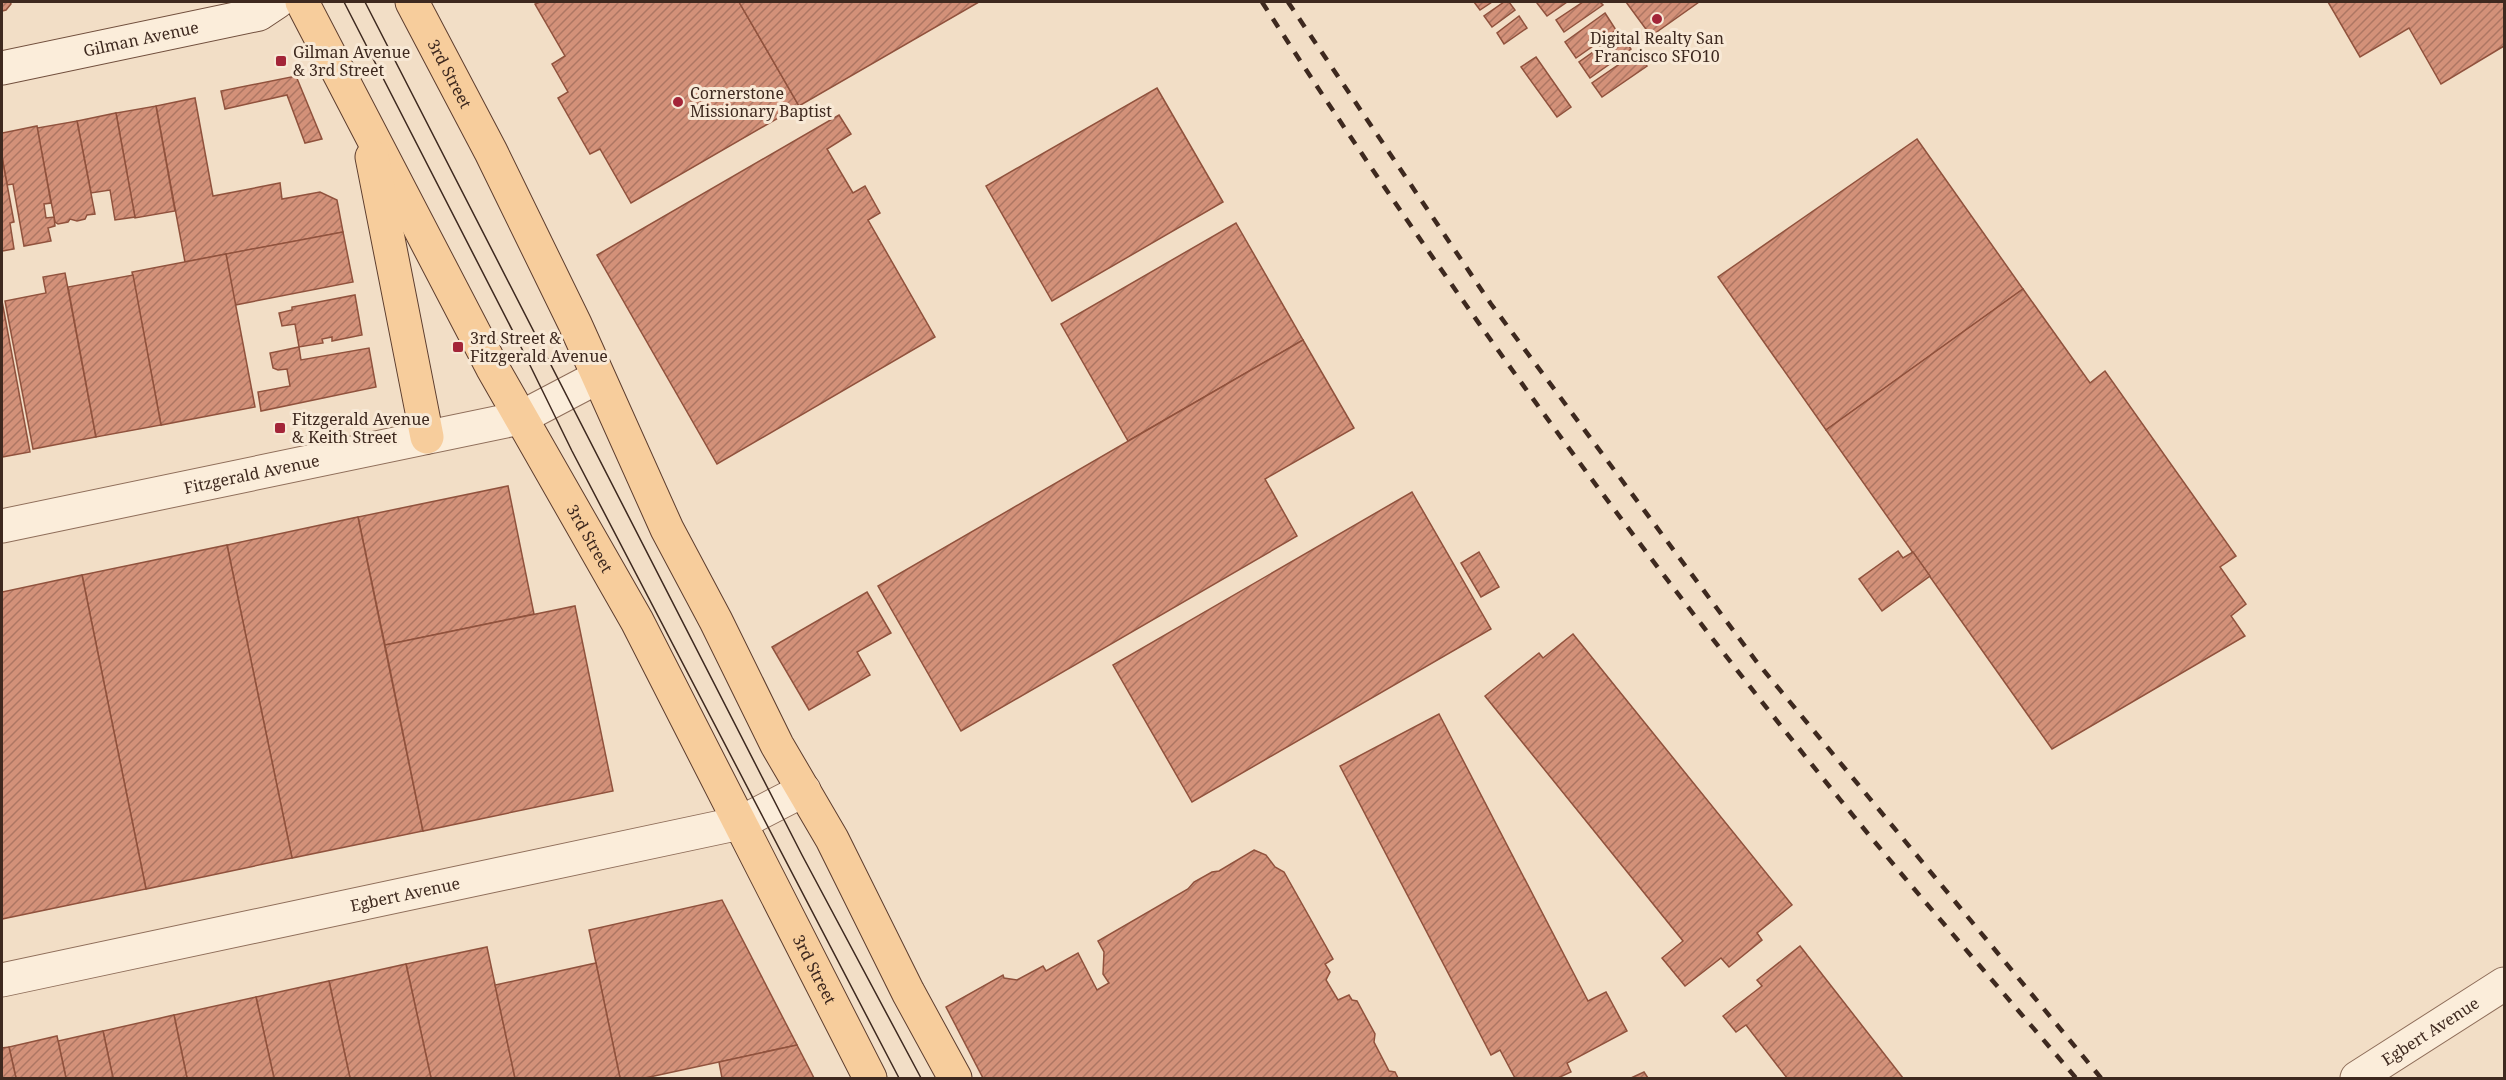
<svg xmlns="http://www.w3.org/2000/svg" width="2506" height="1080" viewBox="0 0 2506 1080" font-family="'Noto Serif',serif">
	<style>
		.building { fill: url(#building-hatch); stroke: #90523d; stroke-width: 1.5 }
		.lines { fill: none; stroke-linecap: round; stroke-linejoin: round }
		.street-casing { stroke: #8f6e5a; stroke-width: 35 }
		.secondary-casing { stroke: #714f3d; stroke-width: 35 }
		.primary-casing { stroke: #5d3d2e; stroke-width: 35 }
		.street { stroke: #fbedda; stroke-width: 33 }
		.secondary { stroke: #fbedda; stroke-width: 33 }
		.primary { stroke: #f7cd9c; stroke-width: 33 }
		.tram { stroke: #3e291f; stroke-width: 1.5 }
		.rail { stroke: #3e291f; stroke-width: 4.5; stroke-dasharray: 10 10; stroke-linecap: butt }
		.poi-dot { fill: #a32538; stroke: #f8e9d6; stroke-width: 2 }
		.labels { text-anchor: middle; stroke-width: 6; stroke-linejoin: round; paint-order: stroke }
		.street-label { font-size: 16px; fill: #3e291f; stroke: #f8e9d6 }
		.poi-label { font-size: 16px; fill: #3e291f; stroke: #f8e9d6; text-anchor: start }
	</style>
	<defs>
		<pattern id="building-hatch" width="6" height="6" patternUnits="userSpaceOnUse" patternTransform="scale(1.5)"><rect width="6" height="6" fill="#d39179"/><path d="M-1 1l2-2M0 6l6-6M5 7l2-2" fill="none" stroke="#ad7663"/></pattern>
	</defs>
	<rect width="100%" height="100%" fill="#f2dec6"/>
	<!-- building -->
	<g class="building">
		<polygon points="2,2 10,2 11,4 6,10 2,11"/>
		<polygon points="540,2 739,2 799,106 631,203 600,149 590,154 558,98 568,92 552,64 565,56 535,4"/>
		<polygon points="739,2 979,2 799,106"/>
		<polygon points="1474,2 1492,2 1480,10"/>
		<polygon points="1504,2 1509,2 1515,10 1492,27 1484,16"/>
		<polygon points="1538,2 1567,2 1547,16 1537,3"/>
		<polygon points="1583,2 1600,2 1603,5 1564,32 1556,20"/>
		<polygon points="1626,2 1699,2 1651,36"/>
		<polygon points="2328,2 2504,2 2504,46 2441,84 2409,28 2360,57"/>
		<polygon points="1605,13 1616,30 1576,58 1565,42"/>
		<polygon points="1519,16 1527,28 1504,44 1497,33"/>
		<polygon points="1620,33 1631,49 1590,78 1579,62"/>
		<polygon points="1637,52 1647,66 1602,97 1592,83"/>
		<polygon points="1536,57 1571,107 1557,117 1521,67"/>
		<polygon points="296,76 322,139 305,143 287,95 225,109 221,91"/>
		<polygon points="1157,88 1223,202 1052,301 986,186"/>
		<polygon points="195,98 213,196 280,183 282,199 320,192 337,200 343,232 185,262 156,106"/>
		<polygon points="156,106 175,211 135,218 116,113"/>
		<polygon points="116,113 135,217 115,220 110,190 91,193 77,121"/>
		<polygon points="839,115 851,134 827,149 853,193 865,186 880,213 868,220 935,337 717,464 597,255"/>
		<polygon points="77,121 95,214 87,215 85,219 77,221 70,219 68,222 58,224 55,222 37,128"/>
		<polygon points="37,126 51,203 44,204 46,218 54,217 55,226 48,228 51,241 24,246 13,184 7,185 2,157 2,133"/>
		<polygon points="1917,139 2023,289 1826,430 1718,277"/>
		<polygon points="2,157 14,222 10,223 14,249 2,251"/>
		<polygon points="1236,223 1303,340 1128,441 1061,324"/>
		<polygon points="343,232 353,282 235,305 226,254"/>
		<polygon points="226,254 255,407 161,425 132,272"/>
		<polygon points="65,273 96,437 33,449 5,301 46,293 43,277"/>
		<polygon points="133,275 161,425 96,437 68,287"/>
		<polygon points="2023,289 2090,383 2105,371 2236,556 2220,567 2246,604 2231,616 2245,636 2052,749 1826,430"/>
		<polygon points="355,295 362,335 332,341 332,337 322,339 323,343 299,347 295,324 282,326 279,313 292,310 292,307"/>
		<polygon points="2,301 30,452 2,457"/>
		<polygon points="1303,340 1354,428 1265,479 1297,536 961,731 878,586"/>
		<polygon points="299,347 301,360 369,348 376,387 261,411 258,392 290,386 287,369 278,370 273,368 270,353"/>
		<polygon points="508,486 534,614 385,645 358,517"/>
		<polygon points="1412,492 1491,629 1192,802 1113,665"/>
		<polygon points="358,517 423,831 292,858 227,545"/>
		<polygon points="227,545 292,858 146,889 82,575"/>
		<polygon points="1898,551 1903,558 1913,552 1930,576 1882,611 1859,579"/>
		<polygon points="1479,552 1499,587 1481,597 1461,563"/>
		<polygon points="82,575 146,889 2,919 2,592"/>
		<polygon points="867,592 891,633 857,652 870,675 809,710 772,647"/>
		<polygon points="575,606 613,791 423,831 385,645"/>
		<polygon points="1573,634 1792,905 1757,933 1762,940 1729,967 1721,958 1685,986 1662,958 1683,941 1485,696 1539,653 1543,658"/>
		<polygon points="1439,714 1588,1001 1606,992 1627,1031 1567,1063 1571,1072 1558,1078 1515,1078 1500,1050 1491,1055 1340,766"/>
		<polygon points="1254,850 1266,855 1275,867 1284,872 1333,959 1325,964 1330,972 1326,980 1338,1000 1349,995 1352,1000 1357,1001 1375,1034 1374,1042 1389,1071 1395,1072 1398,1078 983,1078 946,1007 1003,975 1004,978 1017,980 1043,966 1046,971 1078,953 1097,990 1109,983 1103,974 1104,952 1098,941 1188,889 1194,882 1212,872 1219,871"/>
		<polygon points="722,900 797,1045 645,1078 620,1078 589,930"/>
		<polygon points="1800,946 1903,1078 1787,1078 1746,1025 1736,1032 1723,1016 1762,986 1757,980"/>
		<polygon points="487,947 515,1078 431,1078 406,964"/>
		<polygon points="596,963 620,1078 515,1078 495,985"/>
		<polygon points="406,964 431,1078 350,1078 329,981"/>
		<polygon points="329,981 350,1078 274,1078 256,997"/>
		<polygon points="256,997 274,1078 187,1078 174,1015"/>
		<polygon points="174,1015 187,1078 113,1078 103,1031"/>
		<polygon points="103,1031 113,1078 66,1078 58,1041"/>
		<polygon points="57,1036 66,1078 16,1078 9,1047"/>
		<polygon points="797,1045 814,1078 722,1078 719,1062"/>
		<polygon points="9,1047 16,1078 2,1078 2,1048"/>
		<polygon points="1644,1072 1648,1078 1631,1078"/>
	</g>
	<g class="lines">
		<defs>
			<g id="street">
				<path id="s1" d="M2,526L520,418L598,377"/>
				<path id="s2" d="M2,980L740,823L804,790"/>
				<path id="s3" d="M2357,1078L2504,984"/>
			</g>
			<g id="secondary">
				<path id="s4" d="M2,68L259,14L277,2"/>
			</g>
			<g id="primary">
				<path id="s5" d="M302,2L492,367L637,621L870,1078"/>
				<path id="s6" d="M412,2L491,152L575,324L667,529L716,621L777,745L832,839L908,992L955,1078"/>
				<polyline points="372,157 427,437"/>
			</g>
		</defs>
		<!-- street casing -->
		<use href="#street" class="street-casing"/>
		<!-- secondary casing -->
		<use href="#secondary" class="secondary-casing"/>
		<!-- primary casing -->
		<use href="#primary" class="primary-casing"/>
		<!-- street -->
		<use href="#street" class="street"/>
		<!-- secondary -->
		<use href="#secondary" class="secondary"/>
		<!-- primary -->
		<use href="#primary" class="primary"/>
		<!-- tram -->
		<g class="tram">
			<polyline points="344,2 523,351 572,451 899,1078"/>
			<polyline points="365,2 802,855 921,1078"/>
		</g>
		<!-- rail -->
		<g class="rail">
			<path d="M1262,2C1448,291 1651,569 1869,835C1937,917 2007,997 2076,1078"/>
			<polyline points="1288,2 1491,304 1756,661 2101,1078"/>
		</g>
	</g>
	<!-- markers -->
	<g class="poi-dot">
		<circle cx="1657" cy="19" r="6"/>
		<rect x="275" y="55" width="12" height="12" rx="3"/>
		<circle cx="678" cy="102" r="6"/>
		<rect x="452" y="341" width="12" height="12" rx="3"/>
		<rect x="274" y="422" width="12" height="12" rx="3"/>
	</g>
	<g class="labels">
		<!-- street labels -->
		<g class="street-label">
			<text dy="6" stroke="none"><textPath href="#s4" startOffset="142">Gilman Avenue</textPath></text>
			<text dy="6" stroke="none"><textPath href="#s6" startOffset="81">3rd Street</textPath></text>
			<text dy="6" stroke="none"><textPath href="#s1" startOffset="255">Fitzgerald Avenue</textPath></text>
			<text dy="6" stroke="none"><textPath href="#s5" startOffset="609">3rd Street</textPath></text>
			<text dy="6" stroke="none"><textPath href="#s2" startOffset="412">Egbert Avenue</textPath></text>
			<text dy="6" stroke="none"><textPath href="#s5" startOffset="1095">3rd Street</textPath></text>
			<text dy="6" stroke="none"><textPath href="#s3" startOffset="87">Egbert Avenue</textPath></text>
		</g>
		<!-- poi labels -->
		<g class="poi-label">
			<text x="1657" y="44" text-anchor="middle">Digital Realty San<tspan x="1657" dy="18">Francisco SFO10</tspan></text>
			<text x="293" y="58">Gilman Avenue<tspan x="293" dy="18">&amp; 3rd Street</tspan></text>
			<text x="690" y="99">Cornerstone<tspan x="690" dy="18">Missionary Baptist</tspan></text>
			<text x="470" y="344">3rd Street &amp;<tspan x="470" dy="18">Fitzgerald Avenue</tspan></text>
			<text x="292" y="425">Fitzgerald Avenue<tspan x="292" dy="18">&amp; Keith Street</tspan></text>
		</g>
	</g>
	<!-- border -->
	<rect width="2506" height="1080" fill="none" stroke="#3e291f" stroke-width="6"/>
</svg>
